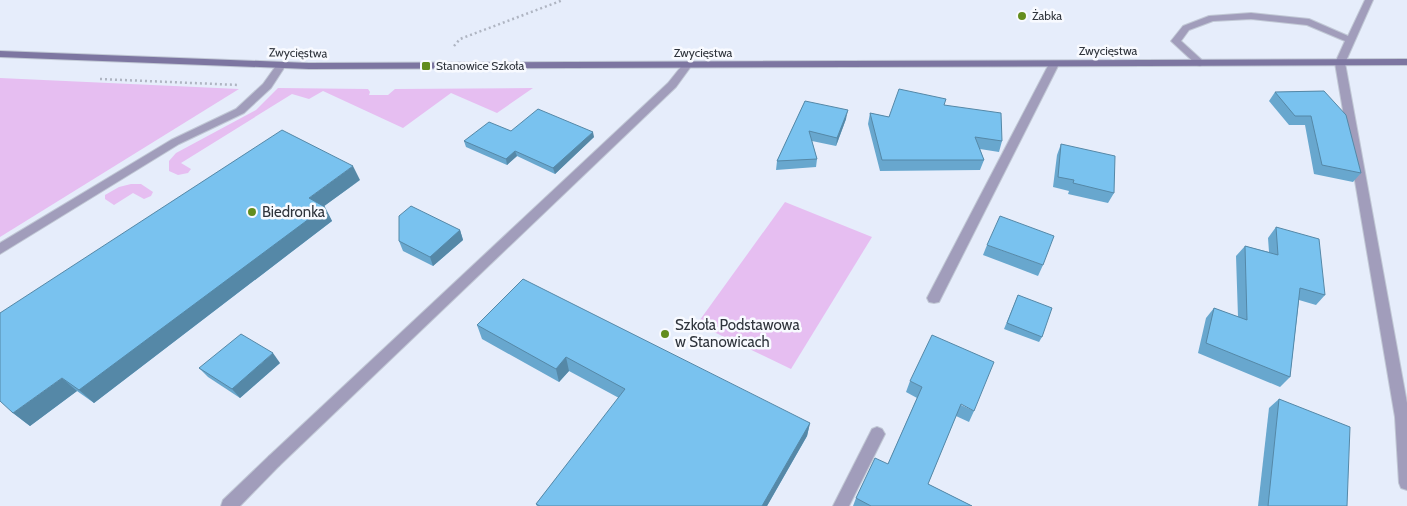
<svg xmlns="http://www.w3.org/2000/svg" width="1407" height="506" viewBox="0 0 1407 506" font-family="Cabin,sans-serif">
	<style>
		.green { fill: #e6bef1 }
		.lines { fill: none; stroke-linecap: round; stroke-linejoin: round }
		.service-casing { stroke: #c1c8d5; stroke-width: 2 }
		.pedestrian-casing { stroke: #c1c8d5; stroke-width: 2 }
		.minor-casing { stroke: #c1c8d5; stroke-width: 2 }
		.secondary-casing { stroke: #c1c8d5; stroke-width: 2 }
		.path { stroke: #afb5c2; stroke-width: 2.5; stroke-dasharray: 2 3; stroke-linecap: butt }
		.service { fill: #a19dbb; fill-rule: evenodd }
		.pedestrian { fill: #a19dbb; fill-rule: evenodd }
		.minor { fill: #a19dbb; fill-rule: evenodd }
		.secondary { fill: #7d76a1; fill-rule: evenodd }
		.wall { fill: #68a7ce }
		.shaded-wall { fill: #5588a7 }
		.building { fill: #79c2ef; stroke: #5588a7 }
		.poi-dot { fill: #638d1d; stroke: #f8faff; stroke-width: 2 }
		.labels { text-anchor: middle; stroke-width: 5; stroke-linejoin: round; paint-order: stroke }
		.far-poi-label { font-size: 12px; fill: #2f343c; stroke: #f8faff; text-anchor: start }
		.far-street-label { font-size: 12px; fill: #2f343c; stroke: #f8faff }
		.poi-label { font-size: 15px; fill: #2f343c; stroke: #f8faff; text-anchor: start }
	</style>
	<rect width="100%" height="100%" fill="#e6edfb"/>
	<!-- green -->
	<g class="green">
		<polygon points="0,78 239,89 0,237"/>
		<polygon points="278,88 368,89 370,92 369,95 388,95 395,89 533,88 497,113 451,93 403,128 323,91 309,99 292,94 181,163 191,169 188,173 178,175 169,171 169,161 176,153 256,110"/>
		<polygon points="131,184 141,184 153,192 151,196 144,199 133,193 114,205 105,199 105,195 119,187"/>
		<polygon points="785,202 872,237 791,369 697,324"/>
	</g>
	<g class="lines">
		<defs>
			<g id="service">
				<polygon points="1365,0 1373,0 1345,63 1407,403 1407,490 1401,488 1399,483 1395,417 1335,63 1345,41 1307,25 1251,19 1213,21 1189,30 1181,41 1203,61 1205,63 1200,66 1197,65 1171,41 1183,26 1209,16 1251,13 1309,19 1348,36"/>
				<polygon points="1054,61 1059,64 941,298 939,302 934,303 929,302 927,298 1049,64"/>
				<polygon points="281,62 286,65 271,88 244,113 179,144 0,254 0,243 171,140 236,109 263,84 278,63"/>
				<polygon points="877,427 882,429 885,434 849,506 833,506 872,429"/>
			</g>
			<polygon id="pedestrian" points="274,454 279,456 282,461 279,466 240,506 221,506 223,500 269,456"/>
			<polygon id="minor" points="687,62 692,65 676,87 279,466 274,468 269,466 266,461 269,456 668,83 684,63"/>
			<polygon id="secondary" points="0,51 309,63 1407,59 1407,65 309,69 0,57"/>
		</defs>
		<!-- service casing -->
		<use href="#service" class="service-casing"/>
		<!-- pedestrian casing -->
		<use href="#pedestrian" class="pedestrian-casing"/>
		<!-- minor casing -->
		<use href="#minor" class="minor-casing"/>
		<!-- secondary casing -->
		<use href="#secondary" class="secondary-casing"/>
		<!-- path -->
		<g class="path">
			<polyline points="454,46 460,39 563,0"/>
			<polyline points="100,79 239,85"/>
		</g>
		<!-- service -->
		<use href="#service" class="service"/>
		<!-- pedestrian -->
		<use href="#pedestrian" class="pedestrian"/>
		<!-- minor -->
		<use href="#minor" class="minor"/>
		<!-- secondary -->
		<use href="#secondary" class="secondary"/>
	</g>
	<!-- wall -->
	<g class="wall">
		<polygon points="1324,91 1361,173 1353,182 1314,174 1305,125 1289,125 1269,101 1275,92"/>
		<polygon points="805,101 846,119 836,146 812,141 817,159 816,167 776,170 777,161"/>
		<polygon points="944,105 1002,141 999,152 980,149 984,160 980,170 880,171 868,124 870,113 889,117"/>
		<polygon points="511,131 594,137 555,174 517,156 507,165 466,147 464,141"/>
		<polygon points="1061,144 1114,193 1108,203 1068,194 1069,191 1053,187 1057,155"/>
		<polygon points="360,180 324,206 332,221 94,403 77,391 30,426 13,413"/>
		<polygon points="1276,227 1325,295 1316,305 1299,300 1290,377 1280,387 1198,353 1206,318 1214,308 1238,317 1236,256 1245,246 1269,252 1268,238"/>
		<polygon points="460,230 463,240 433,266 403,251 399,241"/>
		<polygon points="987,245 1043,265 1038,276 983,255"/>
		<polygon points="1018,295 1042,337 1039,342 1004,329"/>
		<polygon points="477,325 810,423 807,436 767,506 537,506 536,504 619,398 569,371 559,382 482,339"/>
		<polygon points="280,363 240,398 208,377 199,368"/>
		<polygon points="910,381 974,411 969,422 956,416 928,484 972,506 853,506 856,498 888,464 917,398 906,392"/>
		<polygon points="1279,399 1347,506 1258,506 1269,408"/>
	</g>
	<!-- shaded-wall -->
	<g class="shaded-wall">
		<polygon points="848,110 846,119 836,146 837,138"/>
		<polygon points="593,132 594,137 555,174 553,168"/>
		<polygon points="515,151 517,156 507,165 506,159"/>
		<polygon points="353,166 360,180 316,212 309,198"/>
		<polygon points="325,207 332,221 94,403 79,390"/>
		<polygon points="460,230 463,240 433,266 430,257"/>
		<polygon points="273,353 280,363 240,398 232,389"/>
		<polygon points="566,357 569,371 559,382 556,369"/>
		<polygon points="62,378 77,391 30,426 13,413"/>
		<polygon points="810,423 807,436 767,506 762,506"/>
	</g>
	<!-- building -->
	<g class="building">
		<polygon points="899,89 946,99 944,105 1001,113 1002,141 975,137 984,160 882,160 870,113 889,117"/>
		<polygon points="1324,91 1346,115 1361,173 1322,165 1311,116 1295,116 1275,92"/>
		<polygon points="805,101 848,110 837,138 809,131 817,159 777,161"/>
		<polygon points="538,109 593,132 553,168 515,151 506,159 464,141 489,122 511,131"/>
		<polygon points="282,130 353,166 309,198 325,207 79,390 62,378 13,413 0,401 0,313"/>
		<polygon points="1061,144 1115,156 1114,193 1073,183 1074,180 1058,177"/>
		<polygon points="411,206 460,230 430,257 399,241 399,216"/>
		<polygon points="1000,216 1054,236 1043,265 987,245"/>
		<polygon points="1276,227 1319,239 1325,295 1300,288 1290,377 1206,343 1214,308 1247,320 1245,246 1278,255"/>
		<polygon points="523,279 810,423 762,506 540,506 536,504 625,389 566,357 556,369 477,325"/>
		<polygon points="1018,295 1052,308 1042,337 1007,323"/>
		<polygon points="241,334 273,353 232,389 199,368"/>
		<polygon points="932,335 994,362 974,411 961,404 928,484 972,506 871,506 856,498 875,458 888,464 922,387 910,381"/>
		<polygon points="1279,399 1350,427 1347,506 1268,506"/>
	</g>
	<!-- markers -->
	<g class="poi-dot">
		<circle cx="1022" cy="16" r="5"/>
		<rect x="421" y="61" width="10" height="10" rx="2.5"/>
		<circle cx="252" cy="212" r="5"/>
		<circle cx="665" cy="334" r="5"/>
	</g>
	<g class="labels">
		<!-- far-poi labels -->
		<g class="far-poi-label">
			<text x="1032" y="20">Żabka</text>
			<text x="436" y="70">Stanowice Szkoła</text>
		</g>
		<!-- far-street labels -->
		<g class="far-street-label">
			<text x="1108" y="55">Zwycięstwa</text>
			<text transform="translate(298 53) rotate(1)" y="4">Zwycięstwa</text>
			<text x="703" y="57">Zwycięstwa</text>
		</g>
		<!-- poi labels -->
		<g class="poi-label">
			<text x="262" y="217">Biedronka</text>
			<text x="675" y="330">Szkoła Podstawowa<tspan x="675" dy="17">w Stanowicach</tspan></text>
		</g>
	</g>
</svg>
